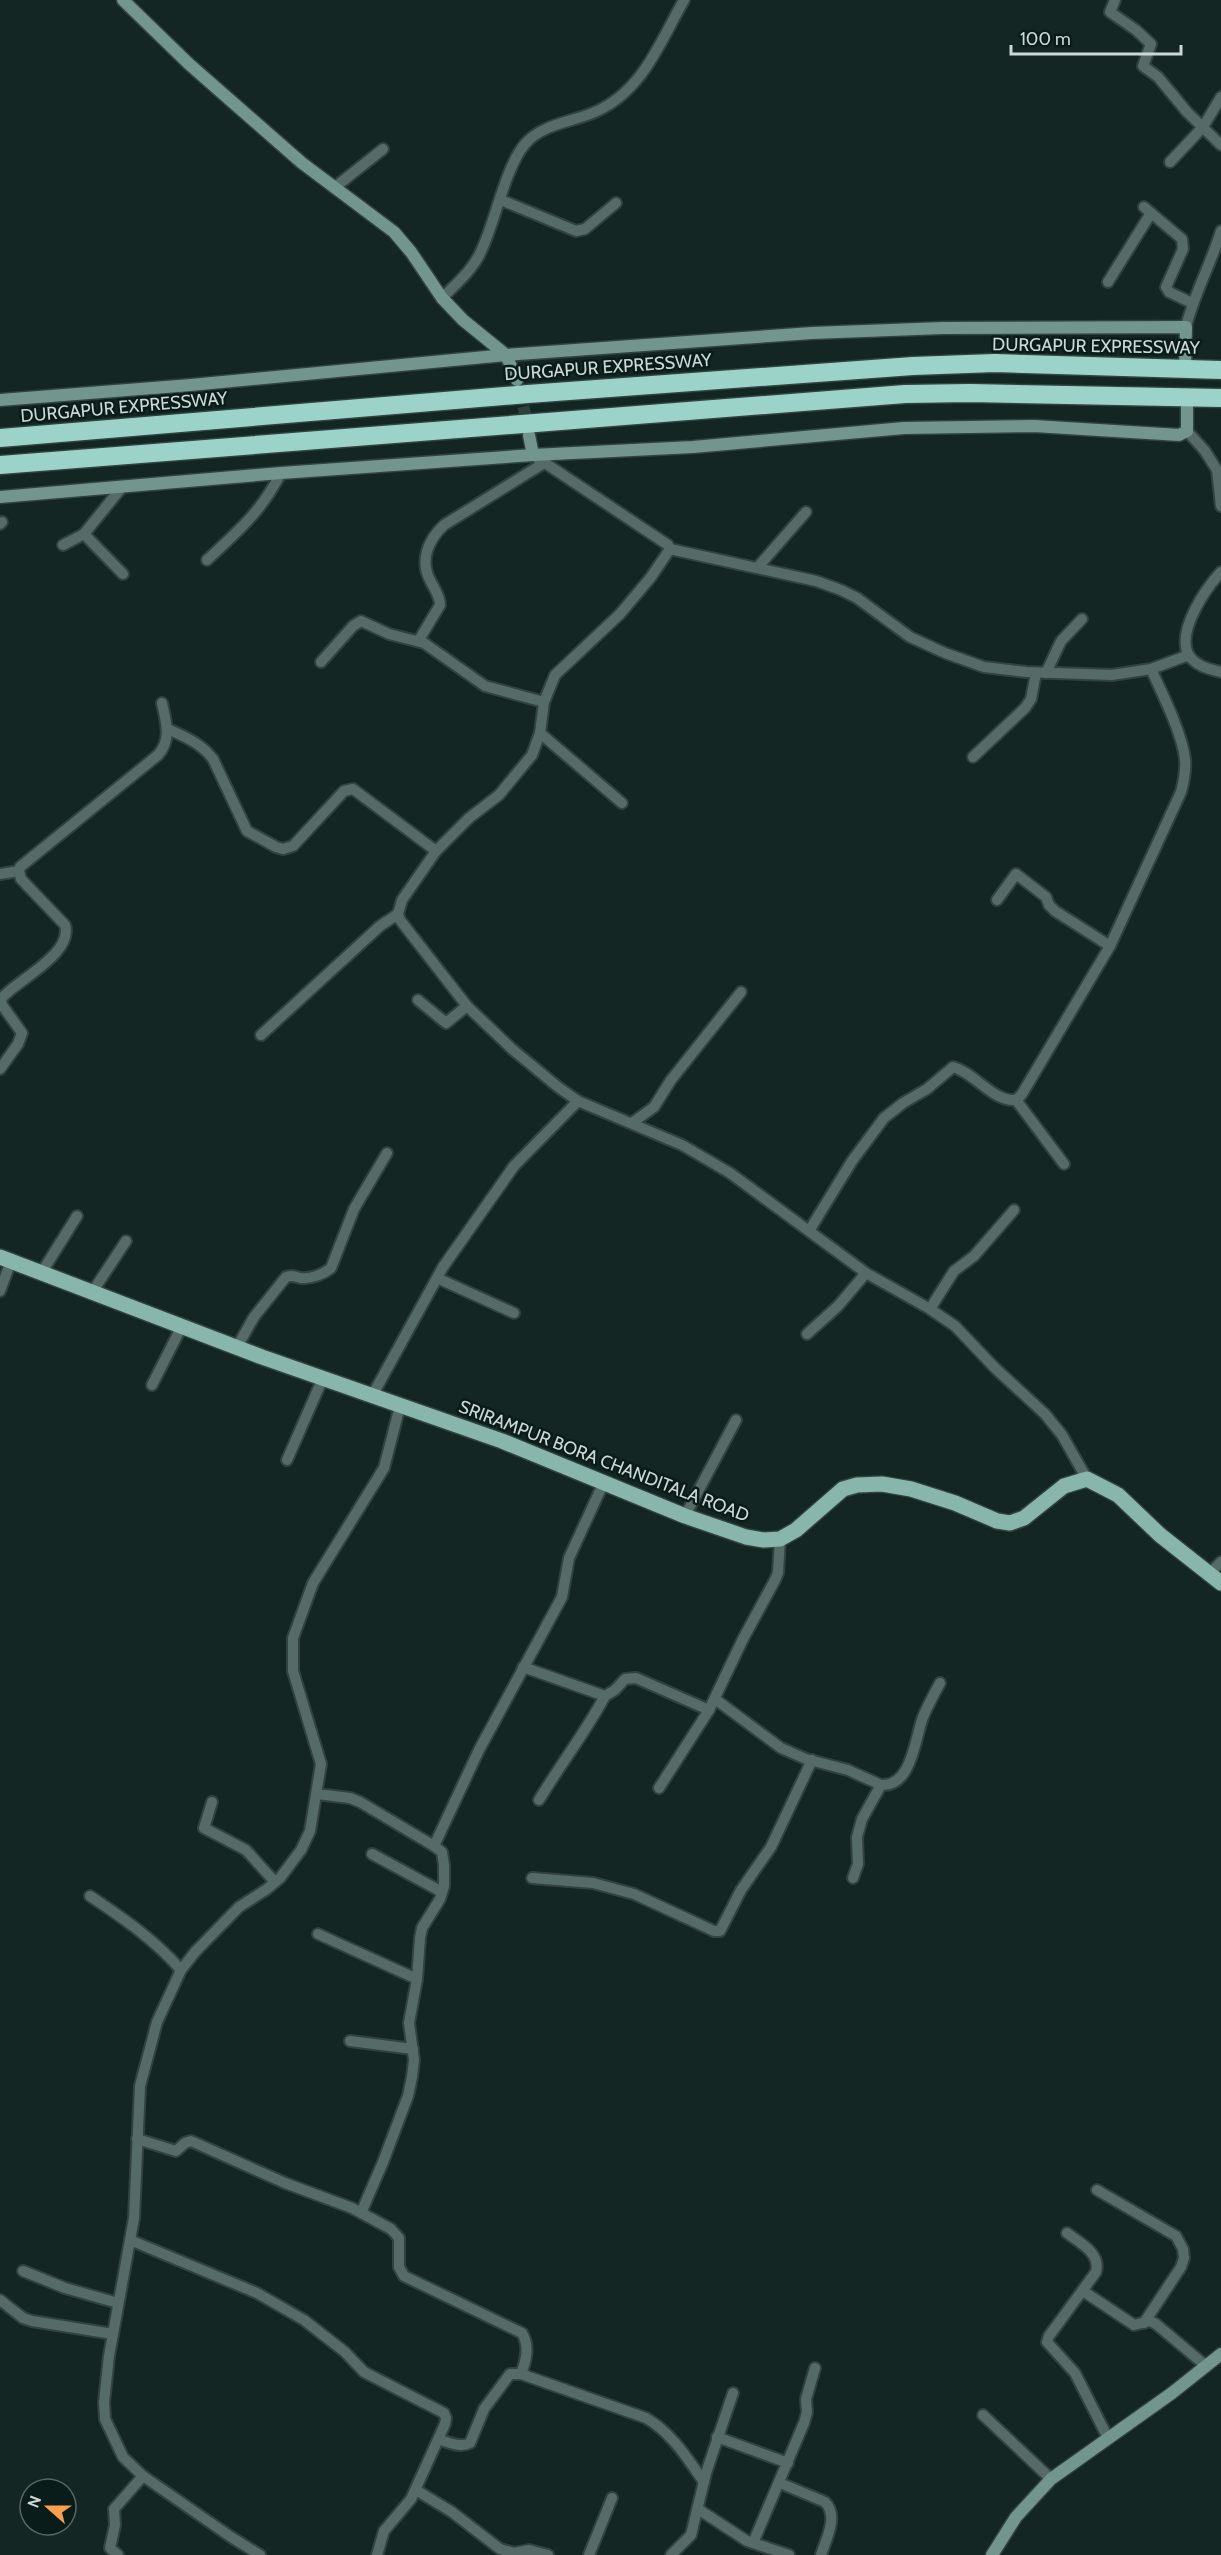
<svg xmlns="http://www.w3.org/2000/svg" width="1221" height="2555" viewBox="0 0 1221 2555" font-family="Cabin,sans-serif">
	<style>
		.lines { fill: none; stroke-linecap: round; stroke-linejoin: round }
		.secondary-tunnel { stroke: #2f413e; stroke-width: 12; stroke-dasharray: 12 6; stroke-linecap: butt }
		.street-casing { stroke: #31423f; stroke-width: 14 }
		.secondary-casing { stroke: #31423f; stroke-width: 15 }
		.primary-casing { stroke: #31423f; stroke-width: 18 }
		.highway-casing { stroke: #31423f; stroke-width: 21 }
		.street { stroke: #566b67; stroke-width: 10 }
		.secondary { stroke: #72958e; stroke-width: 12 }
		.primary { stroke: #88b6ad; stroke-width: 15 }
		.highway { stroke: #9cd3c9; stroke-width: 18 }
		.labels { text-anchor: middle; stroke-width: 5; stroke-linejoin: round; paint-order: stroke }
		.street-label { font-size: 18px; fill: #ccd8d5; stroke: #0a1c19 }
	</style>
	<rect width="100%" height="100%" fill="#132623"/>
	<g class="lines">
		<!-- secondary-tunnel -->
		<polyline class="secondary-tunnel" points="519,389 529,430"/>
		<defs>
			<g id="street">
				<polyline points="1115,0 1110,12 1136,30 1151,44 1143,66 1158,77 1187,112 1221,145"/>
				<polyline points="1170,162 1203,127 1221,97"/>
				<polyline points="334,188 383,149"/>
				<polyline points="501,200 576,231 585,229 616,203"/>
				<polyline points="1144,207 1182,239 1183,249 1166,287 1169,292 1192,303"/>
				<polyline points="1108,282 1151,213"/>
				<path d="M442,298C457,283 474,269 482,249C496,219 505,168 525,144C542,124 572,122 595,112C643,91 660,42 684,0"/>
				<path d="M1186,327C1194,294 1211,264 1221,231"/>
				<polyline points="1187,431 1205,451 1217,470 1221,506"/>
				<polyline points="533,455 668,545 670,549 816,581 841,590 857,598 910,637 945,653 984,667 1026,672 1112,675 1151,669 1189,655"/>
				<polyline points="0,524 2,522"/>
				<polyline points="84,534 123,574"/>
				<polyline points="63,545 84,534 122,487"/>
				<polyline points="670,549 651,577 620,614 555,675 544,702 540,733 532,755 499,795 469,818 436,851 402,900 398,914 400,920 467,1006 512,1049 558,1087 578,1101 682,1145 730,1173 866,1273 930,1309 955,1326 995,1368 1045,1414 1062,1435 1087,1479"/>
				<path d="M207,560C240,529 260,513 281,473"/>
				<polyline points="758,567 806,512"/>
				<path d="M1221,572C1206,588 1177,630 1188,654C1195,666 1209,669 1221,672"/>
				<path d="M419,640L440,605C440,596 435,590 431,582C419,561 428,540 444,525L544,463"/>
				<polyline points="321,662 353,626 361,621 389,634 424,643 485,686 544,702"/>
				<polyline points="1046,673 1061,641 1082,619"/>
				<path d="M168,729C185,737 201,743 213,759L247,831L276,847L283,849L293,846L344,791L353,789L436,851"/>
				<polyline points="540,733 622,803"/>
				<polyline points="973,757 1025,708 1031,699 1036,673"/>
				<polyline points="0,874 19,871"/>
				<polyline points="997,900 1016,874 1046,897 1049,905 1055,911 1110,946"/>
				<polyline points="418,1000 446,1023 467,1006"/>
				<polyline points="261,1035 380,926 398,914"/>
				<path d="M0,1069L18,1044L22,1033L2,1005L1,999C15,981 74,954 65,925L21,879L19,871L20,867L158,755C172,739 166,722 162,703"/>
				<polyline points="1016,1100 1064,1164"/>
				<polyline points="632,1123 654,1107 671,1080 741,992"/>
				<path d="M809,1231L852,1161L884,1118L903,1103L927,1089L953,1067C975,1073 993,1102 1016,1100L1022,1094L1110,946L1181,792C1184,781 1186,770 1185,759C1182,733 1162,693 1151,669"/>
				<polyline points="42,1272 77,1216"/>
				<polyline points="437,1278 514,1313"/>
				<polyline points="0,1291 11,1261"/>
				<polyline points="93,1291 126,1241"/>
				<polyline points="930,1309 954,1271 974,1256 1014,1210"/>
				<polyline points="807,1334 838,1306 866,1273"/>
				<path d="M237,1347L254,1317L286,1277C293,1274 294,1277 301,1278C311,1279 324,1274 331,1268L354,1209L387,1153"/>
				<polyline points="152,1385 182,1326"/>
				<polyline points="372,1396 443,1267 514,1166 578,1101"/>
				<polyline points="287,1460 323,1378"/>
				<polyline points="685,1516 736,1420"/>
				<polyline points="1209,1574 1221,1562"/>
				<polyline points="523,1667 605,1696 615,1690 625,1679 636,1678 709,1710"/>
				<path d="M715,1699L781,1748L806,1759L848,1770L881,1785C912,1787 915,1738 923,1717C928,1705 934,1694 940,1683"/>
				<polyline points="659,1788 709,1710 743,1639 775,1580 778,1573 780,1539"/>
				<polyline points="317,1794 350,1798 360,1802 434,1846 442,1852 444,1865 444,1886 440,1899 422,1928 420,1938 417,1979 409,2023 414,2060 412,2077 408,2096 383,2162 361,2213"/>
				<path d="M539,1800C560,1765 585,1733 605,1696"/>
				<polyline points="212,1802 204,1828 246,1850 275,1882"/>
				<polyline points="434,1846 479,1750 562,1597 569,1558 604,1482"/>
				<polyline points="372,1854 442,1892"/>
				<polyline points="532,1878 593,1883 634,1894 714,1931 720,1931 741,1890 771,1847 812,1760"/>
				<polyline points="853,1878 858,1864 857,1837 862,1819 881,1785"/>
				<path d="M90,1896C123,1918 155,1940 181,1970"/>
				<polyline points="318,1934 417,1979"/>
				<polyline points="350,2041 413,2049"/>
				<path d="M137,2139L176,2151L185,2143L191,2141L285,2183L352,2208L391,2229L399,2238V2267L404,2276L522,2333C530,2346 526,2361 521,2374"/>
				<polyline points="1097,2190 1176,2236 1183,2249 1184,2258 1181,2267 1144,2323"/>
				<path d="M1067,2233C1080,2243 1101,2253 1096,2272L1049,2336L1047,2342L1075,2373L1108,2438"/>
				<polyline points="130,2240 257,2293 304,2320 345,2352 364,2372 444,2413 446,2418 445,2424 411,2499 384,2531 377,2555"/>
				<polyline points="23,2271 65,2288 118,2303"/>
				<polyline points="1083,2291 1134,2325 1150,2321 1156,2324 1206,2366"/>
				<polyline points="0,2300 23,2318 32,2321 113,2334"/>
				<polyline points="983,2415 1051,2479"/>
				<polyline points="717,2437 788,2463"/>
				<path d="M439,2439C448,2443 461,2448 470,2443L484,2409L510,2374H521L646,2418C672,2433 687,2458 704,2482"/>
				<path d="M780,2483L825,2502C839,2516 826,2539 821,2555"/>
				<polyline points="416,2490 452,2512 500,2549 514,2553 529,2550 548,2555"/>
				<polyline points="698,2509 747,2541 789,2555"/>
				<polyline points="753,2543 804,2423 807,2412 806,2399 815,2368"/>
				<polyline points="118,2555 110,2548 115,2525 114,2509 143,2476"/>
				<polyline points="260,2555 231,2537 143,2476 123,2457 105,2419 104,2402 109,2356 134,2218 140,2086 157,2022 181,1970 195,1952 239,1907 267,1889 280,1878 301,1850 310,1831 321,1764 293,1671 293,1638 313,1583 384,1468 400,1406"/>
				<polyline points="589,2555 612,2498"/>
				<polyline points="671,2555 691,2535 706,2473 733,2393"/>
			</g>
			<g id="secondary">
				<polyline points="123,0 189,64 302,163 394,232 411,252 442,298 463,320 506,355 517,380"/>
				<polyline points="0,400 191,385 506,355 812,333 943,328 1186,327 1185,369"/>
				<polyline points="529,435 533,455"/>
				<polyline points="0,497 281,473 533,455 693,447 904,428 1034,426 1179,435 1187,431 1187,397"/>
				<polyline points="992,2555 1016,2517 1051,2479 1172,2393 1221,2354"/>
			</g>
			<polyline id="primary" points="0,1257 262,1357 502,1441 685,1516 746,1537 764,1540 780,1539 796,1530 843,1489 857,1485 882,1484 911,1489 955,1503 997,1521 1010,1523 1024,1518 1064,1486 1087,1479 1118,1495 1160,1535 1221,1583"/>
			<g id="highway">
				<polyline points="0,438 528,394 913,366 995,363 1221,370"/>
				<polyline points="0,465 905,394 970,393 1221,398"/>
			</g>
		</defs>
		<!-- street casing -->
		<use href="#street" class="street-casing"/>
		<!-- secondary casing -->
		<use href="#secondary" class="secondary-casing"/>
		<!-- primary casing -->
		<use href="#primary" class="primary-casing"/>
		<!-- highway casing -->
		<use href="#highway" class="highway-casing"/>
		<!-- street -->
		<use href="#street" class="street"/>
		<!-- secondary -->
		<use href="#secondary" class="secondary"/>
		<!-- primary -->
		<use href="#primary" class="primary"/>
		<!-- highway -->
		<use href="#highway" class="highway"/>
	</g>
	<g class="labels">
		<!-- street labels -->
		<g class="street-label">
			<text transform="translate(1096 346) rotate(1)" y="6">DURGAPUR EXPRESSWAY</text>
			<text transform="translate(608 367) rotate(-4)" y="6">DURGAPUR EXPRESSWAY</text>
			<text transform="translate(124 407) rotate(-5)" y="6">DURGAPUR EXPRESSWAY</text>
			<text transform="translate(604 1461) rotate(21)" y="6">SRIRAMPUR BORA CHANDITALA ROAD</text>
		</g>
	</g>
	<!-- north arrow -->
	<g transform="translate(48 2507) rotate(291)"><circle r="28" fill="#0a1c19" stroke="#586764" stroke-width="1.5"/>
	<path d="M0-4.5L10 22L0 15L-10 22Z" fill="#fa9f4e"/>
	<text y="-9" font-size="16" font-weight="bold" text-anchor="middle" fill="#ccd8d5">N</text>
	</g>
	<!-- scale -->
	<path d="M1011 45v9h170v-9" fill="none" stroke="#ccd8d5" stroke-width="3"/>
	<text x="1020" y="45" font-size="18" fill="#ccd8d5" stroke="#0a1c19" stroke-width="4.5" paint-order="stroke">100 m</text>
</svg>
